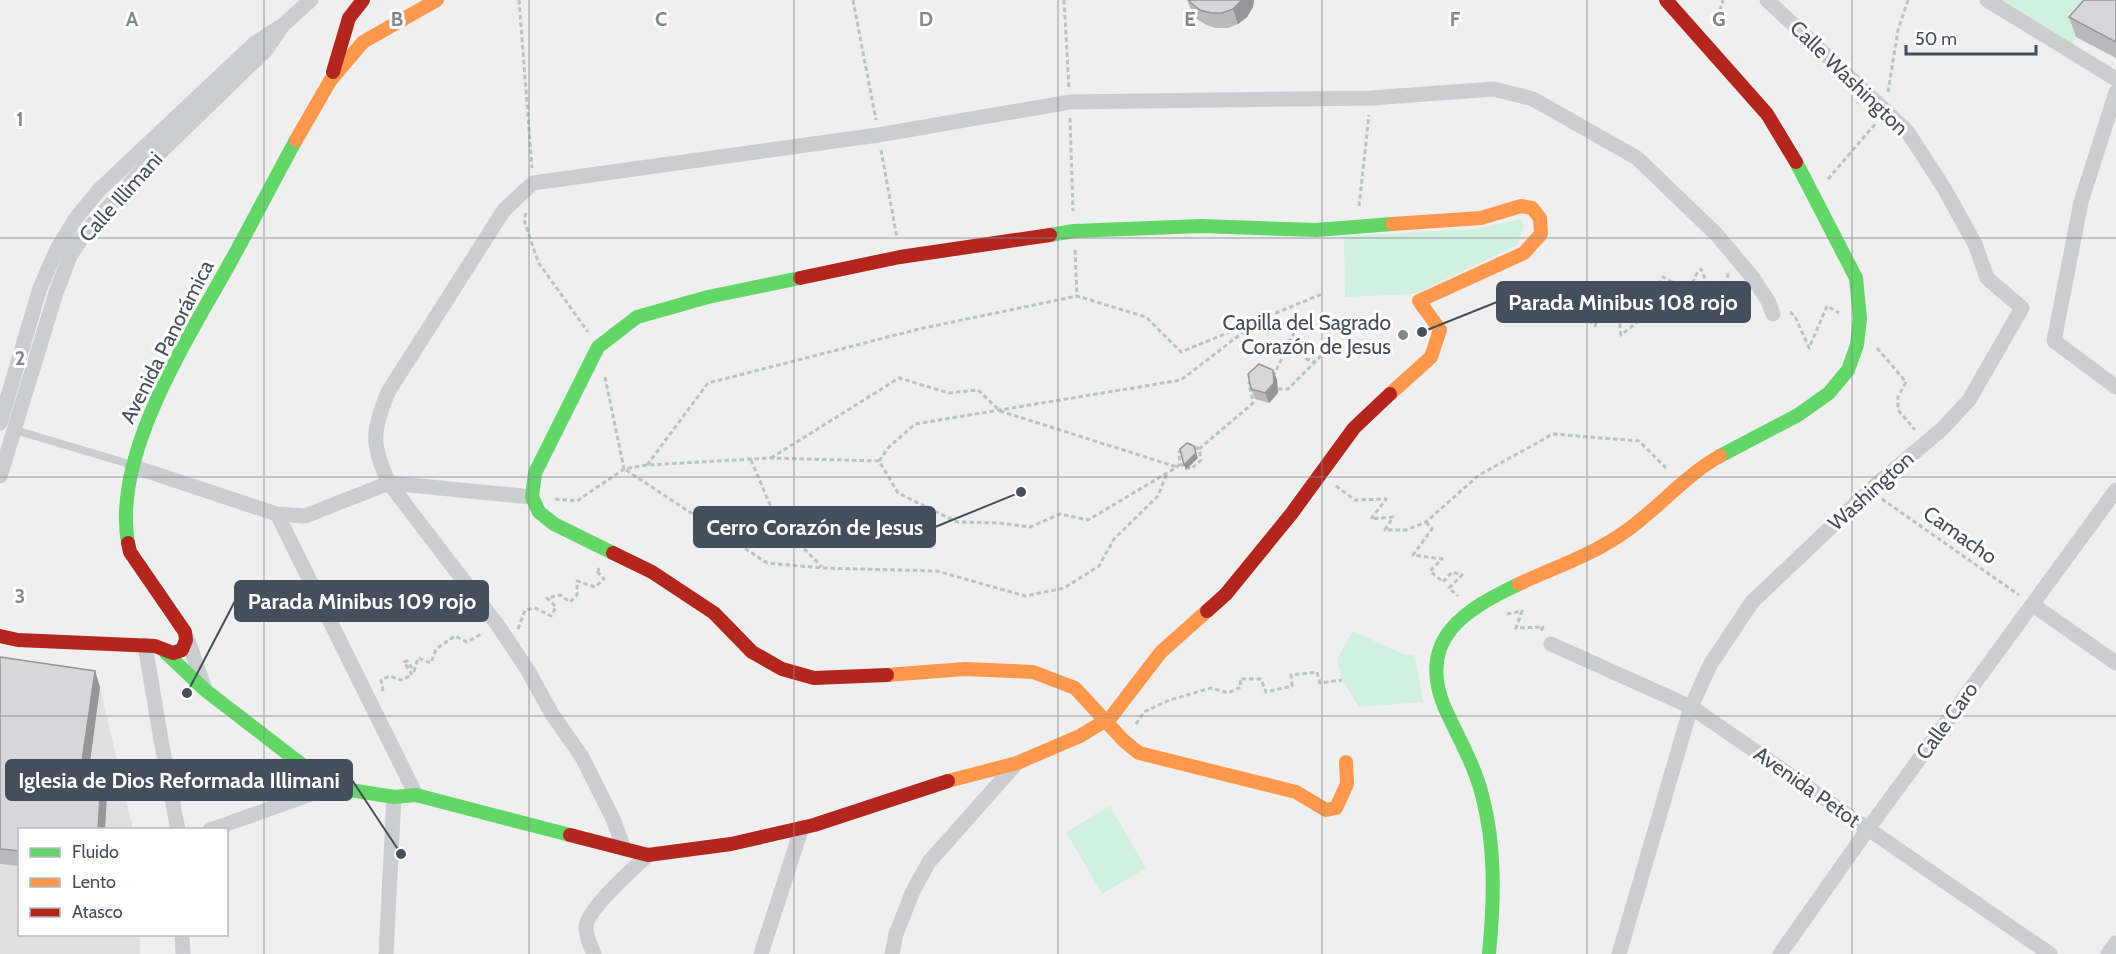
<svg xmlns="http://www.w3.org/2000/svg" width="2116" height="954" viewBox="0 0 2116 954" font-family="Cabin,sans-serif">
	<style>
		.education { fill: #e1e0e1 }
		.green { fill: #d2f0e0 }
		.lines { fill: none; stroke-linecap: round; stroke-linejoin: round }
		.path { stroke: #b7c4c1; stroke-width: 3; stroke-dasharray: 4.5 3; stroke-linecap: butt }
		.lane { stroke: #cbcdd0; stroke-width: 8 }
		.street { stroke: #cbcdd0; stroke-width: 15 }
		.fast { stroke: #63d668; stroke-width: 14 }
		.slow { stroke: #ff974d; stroke-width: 14 }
		.jam { stroke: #b3261e; stroke-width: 14 }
		.wall { fill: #b9b9bb }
		.shaded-wall { fill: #969698 }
		.building { fill: #d7d7d9; stroke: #969698; stroke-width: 1.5 }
		.grid { fill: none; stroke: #81878f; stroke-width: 1.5; stroke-opacity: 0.55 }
		.poi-dot { fill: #81878f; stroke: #fff; stroke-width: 2 }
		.labels { text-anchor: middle; stroke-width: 6; stroke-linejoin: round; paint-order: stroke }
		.street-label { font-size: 21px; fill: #454f5c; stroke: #fff }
		.poi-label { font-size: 21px; fill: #454f5c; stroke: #fff; text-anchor: end }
		.grid-label { font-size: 20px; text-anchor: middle; font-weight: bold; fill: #81878f; stroke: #fff; stroke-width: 6; stroke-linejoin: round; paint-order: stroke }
		.leader { fill: none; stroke: #454f5c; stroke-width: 2 }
		.callout-dot { fill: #454f5c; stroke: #fff; stroke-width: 2 }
		.callout { fill: #454f5c; stroke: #454f5c; stroke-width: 2 }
		.callout-label { font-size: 22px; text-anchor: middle; font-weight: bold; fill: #fff }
	</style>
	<rect width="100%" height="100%" fill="#f0efef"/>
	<!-- education -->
	<polygon class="education" points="0,672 100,687 133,829 20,830 20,934 140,935 140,954 0,954"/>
	<!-- green -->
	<g class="green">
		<polygon points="1996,0 2107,0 2071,44"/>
		<polygon points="1520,219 1524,226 1517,245 1416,294 1345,297 1344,236 1475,229"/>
		<polygon points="1353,631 1403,654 1415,656 1423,702 1359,707 1342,680 1337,659"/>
		<polygon points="1110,806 1146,868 1102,894 1066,832"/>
	</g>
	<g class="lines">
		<!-- path -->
		<g class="path">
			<polyline points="519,0 532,168"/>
			<polyline points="853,0 876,120"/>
			<polyline points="1064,0 1069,88"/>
			<polyline points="1716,25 1723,0"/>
			<polyline points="1888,92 1898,30 1908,0"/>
			<polyline points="1070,118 1073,211"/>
			<polyline points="881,150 897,238"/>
			<polyline points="1828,179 1877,122"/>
			<polyline points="1359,206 1369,115"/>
			<polyline points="526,213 524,220 538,262 588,332"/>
			<polyline points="1075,250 1077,296"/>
			<path d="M1541,310L1554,304H1582L1587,318L1595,326L1600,309L1609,293H1616L1621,335L1636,323L1663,277L1687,290C1695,284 1693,275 1701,269L1717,307L1722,310L1726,305L1728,272"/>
			<polyline points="1790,312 1795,316 1809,348 1827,306 1839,313"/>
			<polyline points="1877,348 1906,382 1898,397 1898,410 1915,430"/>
			<polyline points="1271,372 1275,373 1298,324 1276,326"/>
			<polyline points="605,377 624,469"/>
			<polyline points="1278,389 1288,389 1320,357 1319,348 1311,345 1305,351 1304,358 1314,362"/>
			<polygon points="1188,444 1199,449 1201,460 1191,469 1180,464 1179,452"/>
			<polyline points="1199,449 1253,403 1249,383 1251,381"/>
			<polyline points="771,458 899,378 949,393 978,390 1000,411 1177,467"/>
			<polyline points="751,460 777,521 822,567"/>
			<polyline points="879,461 889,447 915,424 1181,380 1255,323"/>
			<polyline points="647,465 708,383 919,329 1077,296 1146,317 1181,352 1322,294"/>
			<polyline points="626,470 767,563 823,568 937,571 1025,596 1064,588 1099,566 1114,539 1158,496 1167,473"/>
			<polyline points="1336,486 1355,500 1386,499 1371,519 1393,517 1385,530 1406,530 1426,522 1479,475 1553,434 1639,441 1668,470"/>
			<polyline points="555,499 577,501 624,469 647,465 770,458 879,461 898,493 957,522 999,523 1030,527 1060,514 1088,520 1177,467 1180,464"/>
			<polyline points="1882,499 2019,595"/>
			<polyline points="1426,522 1432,529 1413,555 1442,559 1430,571 1443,582 1452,572 1462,575 1449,588 1458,596"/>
			<polyline points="1507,614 1522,611 1516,628 1543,627 1541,631"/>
			<polyline points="518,629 525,610 535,608 551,616 556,607 547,598 560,595 570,602 577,595 577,581 595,587 604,579 596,570 600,569"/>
			<polyline points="383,691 381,680 390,676 401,680 412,675 404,662 407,661 414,671 418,658 431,663 436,649 455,636 467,642 483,633"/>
			<polyline points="1136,724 1144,712 1167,701 1211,688 1228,693 1241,687 1240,679 1261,679 1266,692 1292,686 1291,675 1317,672 1320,683 1342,680"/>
		</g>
		<!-- lane -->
		<polyline class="lane" points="15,430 129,464"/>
		<!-- street -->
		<g class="street">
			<polyline points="1987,0 2116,79"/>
			<polyline points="283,25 311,0"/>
			<polyline points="2116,92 2081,202 2054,341 2116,387"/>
			<polyline points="0,423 40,288 57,249 76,218 99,190 255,43 283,25 266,50 144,168 88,229 70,256 56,293 0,476"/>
			<polyline points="132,466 277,514 305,516 389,483 532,497"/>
			<polyline points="277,514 416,795"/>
			<polyline points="2033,605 2116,663"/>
			<polyline points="187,638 204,686"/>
			<polyline points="1551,644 1691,707 2050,954"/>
			<polyline points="145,645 161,740 178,830"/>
			<polyline points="210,830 331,787"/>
			<path d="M624,849L614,821L582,757L552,714L527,669L499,627L389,483C371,444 372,432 388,392L504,210L533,183L878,135L1070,102L1371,98L1494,89L1533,99L1637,158L1717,235L1753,278L1768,301L1773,314"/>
			<polyline points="182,934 183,954"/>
			<polyline points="386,954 394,797"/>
			<path d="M594,954C590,945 586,937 586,927C587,909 633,869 648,855"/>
			<polyline points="761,954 802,827"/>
			<polyline points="892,954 896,934 913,891 929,862 1016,764"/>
			<polyline points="1619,954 1691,707 1710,665 1752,602 1870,490 1942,429 1969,400 2022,308 1987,278 1975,244 1944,188 1907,131 1767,0"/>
			<polyline points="1780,954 1868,829 2116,490"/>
			<polyline points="2108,954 2116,943"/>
		</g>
		<!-- fast -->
		<g class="fast">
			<polyline points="1050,235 1074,231 1201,226 1316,230 1392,224"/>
			<polyline points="1720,456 1798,415 1829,393 1848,370 1857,345 1860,318 1856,278 1796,162"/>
			<path d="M128,543C112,454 189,337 231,261C253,221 274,180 296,140"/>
			<polyline points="613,553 554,524 539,512 532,497 535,473 598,347 637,317 708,297 800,278"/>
			<polyline points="166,653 205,690 331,787 394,797 416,795 570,835"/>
			<path d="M1489,954C1494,901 1496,847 1482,795C1474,763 1457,736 1444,706C1417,639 1464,610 1519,584"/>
		</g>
		<!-- slow -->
		<g class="slow">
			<polyline points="296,140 330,81 363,42 437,0"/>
			<polyline points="1390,394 1431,357 1440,330 1419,301 1524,253 1541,234 1540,218 1532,208 1521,206 1481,218 1392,224"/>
			<path d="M1519,584C1555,567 1593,555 1626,531C1659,508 1684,476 1720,456"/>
			<polyline points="887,675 965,669 1033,672 1075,688 1124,741 1139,753 1296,792 1326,810 1336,808 1347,784 1346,762"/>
			<polyline points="948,781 1017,763 1080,736 1111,717 1161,652 1207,611"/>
		</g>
		<!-- jam -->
		<g class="jam">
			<polyline points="1666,0 1767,114 1796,162"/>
			<polyline points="333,72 349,18 363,0"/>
			<polyline points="800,278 900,257 1050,235"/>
			<polyline points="613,553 652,572 714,613 752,652 782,669 814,678 887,675"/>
			<polyline points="1207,611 1226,594 1292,513 1354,428 1390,394"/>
			<polyline points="0,636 18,640 155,646 173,653 182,650 186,640 185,632 130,552 128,543"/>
			<polyline points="570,835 648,855 731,844 814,825 948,781"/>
		</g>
	</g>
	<!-- wall -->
	<g class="wall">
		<polygon points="1187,0 1254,0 1253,7 1247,17 1238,24 1228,28 1216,28 1206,25 1197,19 1191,10"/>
		<polygon points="2116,0 2116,58 2076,37 2069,17"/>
		<polygon points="1273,370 1277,380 1278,393 1269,403 1255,399 1251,389"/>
		<polygon points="0,657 95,671 100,687 90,762 102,763 108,778 20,830 20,866 0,864"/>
	</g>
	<!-- shaded-wall -->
	<g class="shaded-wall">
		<polygon points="1242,0 1254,0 1253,7 1247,17 1238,24 1233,9"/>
		<polygon points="1273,370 1277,380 1278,393 1269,403 1265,393"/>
		<polygon points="1194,446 1198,458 1186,470 1184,465"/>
		<polygon points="95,671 100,687 88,777 82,761"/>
		<polygon points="102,763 108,778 105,830 98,830"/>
	</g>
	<!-- building -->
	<g class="building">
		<polygon points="1189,0 1242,0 1233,9 1222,13 1211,13 1200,10 1191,3"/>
		<polygon points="2084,0 2116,0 2116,42 2069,17"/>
		<polygon points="1259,364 1273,370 1274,383 1265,393 1251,389 1248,374"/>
		<polygon points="1187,443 1194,446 1196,453 1184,465 1180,449"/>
		<polygon points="0,657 95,671 82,761 102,763 98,830 20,830 20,851 0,849"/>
	</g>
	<!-- grid -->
	<path class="grid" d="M264,0V954M529,0V954M794,0V954M1058,0V954M1322,0V954M1587,0V954M1852,0V954M0,238H2116M0,477H2116M0,716H2116"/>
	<!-- markers -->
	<circle class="poi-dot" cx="1403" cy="335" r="6"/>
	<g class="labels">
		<!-- street labels -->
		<g class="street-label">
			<text transform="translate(1849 78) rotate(44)" y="7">Calle Washington</text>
			<text transform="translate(121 197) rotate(-48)" y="7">Calle Illimani</text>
			<text transform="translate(167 342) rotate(-63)" y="7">Avenida Panorámica</text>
			<text transform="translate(1871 491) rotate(-42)" y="7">Washington</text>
			<text transform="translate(1960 535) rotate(35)" y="7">Camacho</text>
			<text transform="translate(1947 721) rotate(-54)" y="7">Calle Caro</text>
			<text transform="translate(1807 787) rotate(35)" y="7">Avenida Petot</text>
		</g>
		<!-- poi labels -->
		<g class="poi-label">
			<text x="1391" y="330">Capilla del Sagrado<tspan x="1391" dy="24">Corazón de Jesus</tspan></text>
		</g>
	</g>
	<g class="grid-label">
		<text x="132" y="26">A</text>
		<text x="397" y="26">B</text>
		<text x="661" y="26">C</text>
		<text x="926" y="26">D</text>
		<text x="1190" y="26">E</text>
		<text x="1455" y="26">F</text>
		<text x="1719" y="26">G</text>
		<text x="20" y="126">1</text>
		<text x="20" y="365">2</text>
		<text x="20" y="603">3</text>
	</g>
	<!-- callouts -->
	<path class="leader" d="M1422 332L1497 302M1021 492L935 527M187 693L235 601M401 854L352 780"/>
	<g class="callout-dot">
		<circle cx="1422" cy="332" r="6"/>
		<circle cx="1021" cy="492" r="6"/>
		<circle cx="187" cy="693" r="6"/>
		<circle cx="401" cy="854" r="6"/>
	</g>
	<g class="callout">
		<rect x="1497" y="282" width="253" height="40" rx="6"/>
		<rect x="694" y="507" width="241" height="40" rx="6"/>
		<rect x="235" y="581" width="253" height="40" rx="6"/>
		<rect x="6" y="760" width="346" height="40" rx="6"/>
	</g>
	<g class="callout-label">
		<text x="1623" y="310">Parada Minibus 108 rojo</text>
		<text x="815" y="535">Cerro Corazón de Jesus</text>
		<text x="362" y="609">Parada Minibus 109 rojo</text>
		<text x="179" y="788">Iglesia de Dios Reformada Illimani</text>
	</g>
	<!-- legend -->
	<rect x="18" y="828" width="210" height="108" fill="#ffffff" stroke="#b5b9be" stroke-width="1.5"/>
	<rect x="30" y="848" width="30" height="9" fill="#63d668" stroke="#b5b9be" stroke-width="1.5"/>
	<text x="72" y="858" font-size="18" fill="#454f5c">Fluido</text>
	<rect x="30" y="878" width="30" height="9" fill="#ff974d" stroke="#b5b9be" stroke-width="1.5"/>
	<text x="72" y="888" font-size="18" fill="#454f5c">Lento</text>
	<rect x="30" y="908" width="30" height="9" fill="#b3261e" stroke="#b5b9be" stroke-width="1.5"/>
	<text x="72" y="918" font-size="18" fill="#454f5c">Atasco</text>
	<!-- scale -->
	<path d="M1906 45v9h130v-9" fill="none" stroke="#454f5c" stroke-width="3"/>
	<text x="1915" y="45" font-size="18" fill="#454f5c" stroke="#ffffff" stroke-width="4.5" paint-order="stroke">50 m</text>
</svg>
